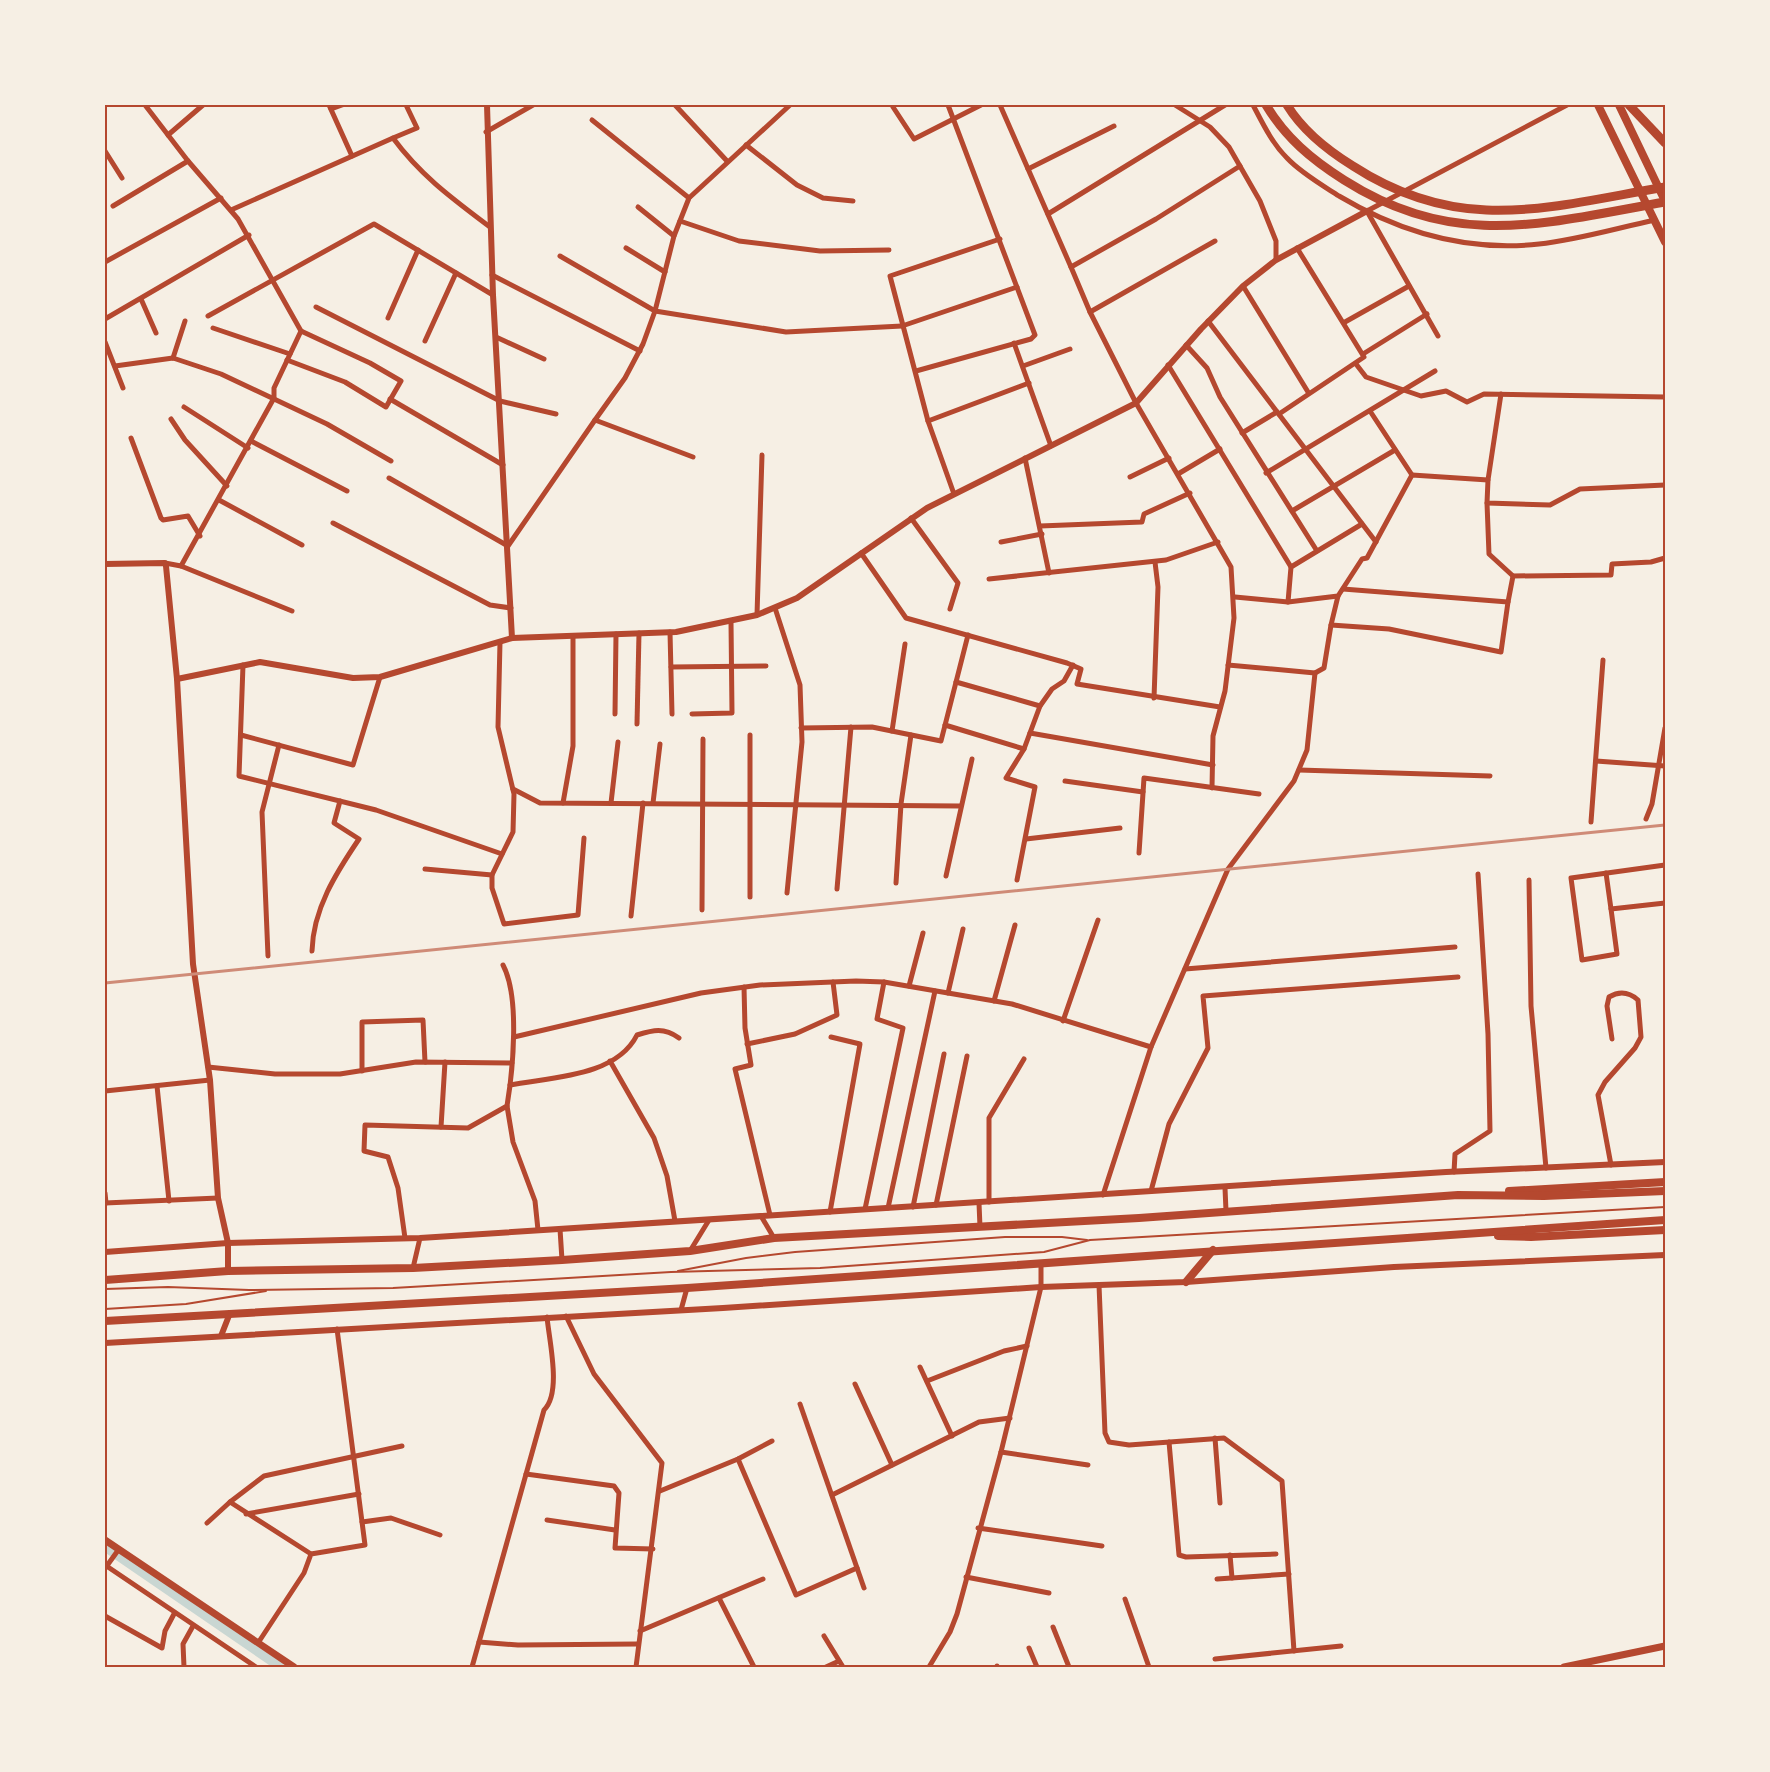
<svg xmlns="http://www.w3.org/2000/svg" width="1770" height="1772" viewBox="0 0 1770 1772" font-family="'Fira Sans Condensed',sans-serif">
	<style>
		.lines { fill: none; stroke-linecap: round; stroke-linejoin: round }
		.canal { stroke: #c9d6d2; stroke-width: 9 }
		.service { stroke: #b5482f; stroke-width: 2 }
		.minor { stroke: #b5482f; stroke-width: 5 }
		.tertiary { stroke: #b5482f; stroke-width: 6 }
		.secondary { stroke: #b5482f; stroke-width: 7 }
		.trunk { stroke: #b5482f; stroke-width: 8 }
		.motorway { stroke: #b5482f; stroke-width: 9 }
		.rail { stroke: #cf8b77; stroke-width: 3 }
		.neatline { fill: none; stroke: #b5482f; stroke-width: 2 }
	</style>
	<rect width="100%" height="100%" fill="#f6efe4"/>
	<g class="lines">
		<!-- canal -->
		<polyline class="canal" points="105,1547 280,1667"/>
		<!-- service -->
		<g class="service">
			<polyline points="678,1271 746,1258 795,1252 1005,1237 1062,1237 1087,1240"/>
			<polyline points="105,1289 168,1287 249,1290 393,1288 671,1272 820,1268 1044,1252 1090,1240 1665,1207"/>
			<polyline points="105,1309 186,1304 266,1291"/>
		</g>
		<!-- minor -->
		<g class="minor">
			<polyline points="145,105 188,161 238,219 301,331 370,363 401,381 386,407 345,382 287,360"/>
			<polyline points="329,105 352,156"/>
			<polyline points="675,105 727,161"/>
			<polyline points="1000,105 1071,267"/>
			<polyline points="1175,105 1210,127 1229,147 1260,201 1276,241 1276,260"/>
			<path d="M1253,105C1263,124 1272,143 1287,158C1301,173 1322,185 1339,196C1401,233 1466,252 1539,244C1577,240 1617,228 1655,220"/>
			<polyline points="893,107 914,139 981,105"/>
			<polyline points="331,109 342,105"/>
			<polyline points="592,120 689,198"/>
			<polyline points="486,132 533,105"/>
			<polyline points="168,135 203,105"/>
			<polyline points="393,138 417,128 406,105"/>
			<polyline points="746,145 797,185 823,198 853,201"/>
			<polyline points="105,151 122,178"/>
			<polyline points="1028,169 1114,126"/>
			<polyline points="113,206 188,161"/>
			<polyline points="638,207 674,236"/>
			<path d="M231,210L393,138C421,176 453,199 490,227"/>
			<polyline points="1367,211 1567,105"/>
			<polyline points="1368,213 1438,336"/>
			<polyline points="1048,214 1225,105"/>
			<polyline points="680,221 739,241 820,251 889,250"/>
			<polyline points="626,248 665,272"/>
			<polyline points="560,256 655,311 786,332 902,326 1017,287"/>
			<polyline points="105,262 221,198"/>
			<polyline points="492,275 640,351"/>
			<polyline points="1243,286 1308,392"/>
			<polyline points="141,299 156,333"/>
			<polyline points="316,307 500,401 556,414"/>
			<polyline points="1090,312 1215,241"/>
			<polyline points="208,316 374,224 493,295"/>
			<polyline points="388,318 418,250"/>
			<polyline points="105,319 249,235"/>
			<polyline points="1208,321 1376,542"/>
			<polyline points="1345,322 1409,286"/>
			<polyline points="213,328 290,354"/>
			<polyline points="496,337 544,359"/>
			<polyline points="425,341 456,273"/>
			<polyline points="105,342 123,388"/>
			<polyline points="1014,343 1051,446"/>
			<polyline points="1186,345 1207,368 1220,397 1317,551"/>
			<polyline points="1363,354 1427,314"/>
			<polyline points="173,358 185,321"/>
			<polyline points="1356,364 1366,377 1421,396 1446,391 1467,402 1484,394 1665,397"/>
			<polyline points="1168,365 1291,567"/>
			<polyline points="115,366 173,358 221,374 327,424 391,461"/>
			<polyline points="1023,366 1070,349"/>
			<polyline points="916,371 1031,339 1035,335 948,105"/>
			<polyline points="390,399 503,465"/>
			<polyline points="184,407 248,448"/>
			<polyline points="1370,411 1412,475"/>
			<polyline points="1279,414 1364,357 1297,248"/>
			<polyline points="171,419 185,440 227,486"/>
			<polyline points="595,420 625,378 643,344 655,311 674,236 689,198 790,105"/>
			<polyline points="928,421 1029,383"/>
			<polyline points="1242,433 1277,412"/>
			<polyline points="131,438 161,518 163,520 188,516 200,536"/>
			<polyline points="251,441 347,491"/>
			<polyline points="1025,458 1049,573"/>
			<polyline points="1266,473 1435,371"/>
			<polyline points="1178,474 1220,449"/>
			<polyline points="1130,477 1169,458"/>
			<polyline points="389,478 508,546 595,420 693,457"/>
			<polyline points="1488,480 1487,503 1550,505 1580,489 1665,485"/>
			<polyline points="954,494 928,421 890,276 1000,239"/>
			<polyline points="219,500 302,545"/>
			<polyline points="1487,503 1489,554 1513,576"/>
			<polyline points="1292,511 1395,450"/>
			<polyline points="911,518 958,583 950,609"/>
			<polyline points="333,523 490,605 511,608"/>
			<polyline points="1040,526 1142,522 1144,514 1190,493"/>
			<polyline points="1001,542 1042,534"/>
			<polyline points="861,553 906,618 1067,663 1081,669 1077,684 1220,707"/>
			<polyline points="165,563 181,566 274,398 274,388 301,331"/>
			<polyline points="181,566 292,611"/>
			<polyline points="989,579 1166,560 1218,542"/>
			<polyline points="1343,589 1508,602 1513,576 1611,575 1612,564 1651,562 1665,558"/>
			<polyline points="1235,597 1288,602 1338,596 1362,559 1367,558 1412,475 1488,480 1501,394"/>
			<polyline points="1288,602 1291,567 1362,524"/>
			<polyline points="775,608 800,685 802,742 787,893"/>
			<polyline points="757,615 762,455"/>
			<polyline points="1331,625 1389,629 1501,652 1508,602"/>
			<polyline points="670,632 672,714"/>
			<polyline points="500,642 498,727 514,794 513,832 492,875 492,888 504,924 578,915 584,838"/>
			<polyline points="243,665 239,776 376,810 502,854"/>
			<polyline points="1228,665 1315,673 1324,668 1331,625 1338,596"/>
			<polyline points="671,667 766,666"/>
			<polyline points="956,682 1040,706"/>
			<polyline points="1154,698 1158,587 1155,562"/>
			<polyline points="615,714 616,634"/>
			<polyline points="692,714 732,713 731,622"/>
			<polyline points="637,724 639,633"/>
			<polyline points="945,725 1024,749"/>
			<polyline points="801,728 872,727 941,741 968,635"/>
			<polyline points="892,731 905,644"/>
			<polyline points="1030,733 1213,765"/>
			<polyline points="241,735 353,765 380,677"/>
			<polyline points="750,735 750,897"/>
			<polyline points="1596,761 1665,766"/>
			<polyline points="1299,770 1490,776"/>
			<polyline points="1065,781 1143,792"/>
			<polyline points="1212,788 1213,736 1225,691 1234,618 1231,567 1136,403 1090,312 1071,267 1156,219 1240,166"/>
			<polyline points="513,789 540,803 960,806"/>
			<polyline points="563,803 573,746 573,636"/>
			<polyline points="611,803 618,742"/>
			<polyline points="653,803 660,744"/>
			<polyline points="1646,819 1652,804 1665,728"/>
			<polyline points="1591,822 1603,660"/>
			<polyline points="1026,839 1120,828"/>
			<polyline points="1139,853 1144,778 1259,794"/>
			<polyline points="425,869 492,875"/>
			<polyline points="1606,873 1611,909 1665,903"/>
			<polyline points="946,876 972,759"/>
			<polyline points="1017,880 1035,787 1006,778 1024,749 1040,706 1052,689 1064,681 1073,665"/>
			<polyline points="1529,880 1531,1006 1546,1168"/>
			<polyline points="896,883 901,804 911,735"/>
			<polyline points="837,889 851,727"/>
			<polyline points="1611,909 1617,954 1582,960 1571,878 1665,865"/>
			<polyline points="702,910 703,739"/>
			<polyline points="631,916 643,803"/>
			<path d="M312,951C313,909 336,873 359,839L334,823L340,801"/>
			<polyline points="268,956 262,812 279,745"/>
			<polyline points="1185,969 1455,947"/>
			<polyline points="909,986 923,933"/>
			<polyline points="744,987 745,1028 751,1065 735,1069 770,1215"/>
			<polyline points="948,993 963,929"/>
			<polyline points="994,1001 1015,925"/>
			<polyline points="1063,1021 1098,920"/>
			<polyline points="514,1037 701,993 760,985 856,981 884,982 1012,1004 1151,1047"/>
			<polyline points="747,1044 795,1034 837,1015 833,982"/>
			<polyline points="610,1061 654,1138 667,1176 675,1221"/>
			<polyline points="208,1067 275,1074 340,1074 416,1062 512,1063"/>
			<polyline points="362,1071 362,1022 423,1020 425,1062"/>
			<path d="M510,1085C551,1077 616,1077 637,1035C653,1030 664,1027 679,1038"/>
			<polyline points="157,1086 169,1201"/>
			<polyline points="105,1091 210,1080"/>
			<polyline points="507,1106 513,1142 535,1201 538,1230"/>
			<polyline points="441,1127 445,1062"/>
			<path d="M1611,1165L1598,1095L1605,1082L1635,1048L1641,1037L1638,1000C1629,992 1619,991 1609,997L1607,1006L1612,1039"/>
			<polyline points="1454,1172 1455,1154 1490,1131 1488,1034 1478,874"/>
			<polyline points="1225,1188 1226,1211"/>
			<polyline points="1151,1191 1169,1124 1208,1048 1203,996 1458,977"/>
			<polyline points="105,1193 106,1203"/>
			<polyline points="1103,1195 1151,1047 1228,869 1294,781 1307,750 1315,673"/>
			<polyline points="989,1202 989,1118 1024,1059"/>
			<polyline points="105,1203 218,1198"/>
			<polyline points="979,1203 980,1227"/>
			<polyline points="936,1205 967,1056"/>
			<polyline points="913,1207 944,1054"/>
			<polyline points="888,1208 935,991"/>
			<polyline points="865,1209 903,1028 877,1019 884,982"/>
			<polyline points="830,1212 860,1044 831,1037"/>
			<polyline points="761,1216 774,1238"/>
			<polyline points="560,1229 562,1260"/>
			<path d="M405,1238L398,1188L388,1157L364,1151L365,1125L468,1128L507,1106C513,1070 520,997 503,965"/>
			<polyline points="690,1251 709,1220"/>
			<polyline points="413,1268 420,1238"/>
			<polyline points="1099,1285 1105,1433 1109,1442 1129,1445 1224,1438 1282,1481 1294,1651"/>
			<polyline points="681,1310 687,1288"/>
			<polyline points="566,1316 594,1374 662,1463 636,1667"/>
			<polyline points="920,1367 952,1436"/>
			<polyline points="927,1381 1004,1351 1027,1346"/>
			<polyline points="855,1384 892,1465"/>
			<polyline points="800,1404 864,1588"/>
			<polyline points="1215,1438 1220,1503"/>
			<polyline points="1169,1442 1179,1555 1186,1557 1276,1554"/>
			<polyline points="1001,1452 1088,1465"/>
			<polyline points="738,1459 796,1595 857,1568"/>
			<polyline points="526,1474 614,1486 619,1493 615,1548 653,1549"/>
			<polyline points="660,1491 738,1459 772,1441"/>
			<polyline points="832,1495 979,1422 1010,1418"/>
			<polyline points="246,1514 359,1494"/>
			<polyline points="547,1520 615,1530"/>
			<polyline points="362,1522 391,1518 440,1535"/>
			<polyline points="207,1523 230,1502"/>
			<polyline points="978,1528 1102,1546"/>
			<polyline points="311,1554 230,1502 264,1476 402,1446"/>
			<polyline points="1230,1555 1232,1578"/>
			<polyline points="105,1565 256,1667"/>
			<polyline points="106,1567 119,1549"/>
			<polyline points="966,1577 1049,1593"/>
			<polyline points="1217,1579 1289,1574"/>
			<polyline points="719,1598 754,1667"/>
			<polyline points="1125,1599 1149,1667"/>
			<polyline points="105,1616 162,1648 165,1631 174,1614"/>
			<polyline points="1053,1627 1069,1667"/>
			<polyline points="640,1631 763,1579"/>
			<polyline points="824,1636 843,1667"/>
			<polyline points="479,1642 518,1645 637,1644"/>
			<polyline points="258,1643 304,1573 311,1554 365,1545 337,1329"/>
			<polyline points="1029,1648 1037,1667"/>
			<polyline points="1215,1659 1341,1646"/>
			<polyline points="997,1666 997,1667"/>
			<polyline points="184,1667 183,1644 193,1626"/>
			<path d="M472,1667L544,1410C562,1393 549,1340 547,1317"/>
			<polyline points="826,1667 839,1661"/>
			<polyline points="929,1667 950,1632 957,1614 1001,1452 1041,1287 1041,1263"/>
		</g>
		<!-- tertiary -->
		<g class="tertiary">
			<polyline points="487,105 493,295 512,638"/>
			<polyline points="105,564 165,563 166,566 177,679 193,964 210,1080 218,1198 228,1243 228,1271"/>
			<polyline points="177,679 260,662 353,678 380,677 512,638 676,632 757,615 797,598 927,508 1136,403 1201,329 1243,286 1276,260 1367,211"/>
			<polyline points="105,1252 228,1243 420,1238 1446,1172 1665,1162"/>
			<polyline points="221,1336 230,1313"/>
			<polyline points="105,1343 723,1308 1041,1287 1186,1282 1394,1267 1665,1255"/>
		</g>
		<!-- secondary -->
		<g class="secondary">
			<polyline points="105,1540 294,1667"/>
			<polyline points="1564,1667 1665,1646"/>
		</g>
		<!-- trunk -->
		<g class="trunk">
			<polyline points="1598,105 1665,242"/>
			<polyline points="1619,105 1665,201"/>
			<polyline points="1509,1191 1665,1182"/>
			<polyline points="1498,1236 1531,1237 1665,1230"/>
			<polyline points="105,1280 228,1271 413,1268 562,1260 690,1251 774,1238 1139,1218 1458,1195 1544,1196 1665,1191"/>
			<polyline points="1186,1282 1213,1250"/>
			<polyline points="105,1321 687,1288 1665,1220"/>
		</g>
		<!-- motorway -->
		<g class="motorway">
			<path d="M1266,105C1286,138 1311,159 1344,180C1456,251 1544,223 1665,202"/>
			<path d="M1287,105C1303,131 1327,150 1353,166C1461,236 1547,207 1665,187"/>
			<polyline points="1629,105 1665,143"/>
		</g>
		<!-- rail -->
		<polyline class="rail" points="105,983 1665,825"/>
	</g>
	<!-- border -->
	<rect width="1770" height="1772" fill="none" stroke="#f6efe4" stroke-width="213"/>
	<rect x="106" y="106" width="1558" height="1560" class="neatline"/>
</svg>
